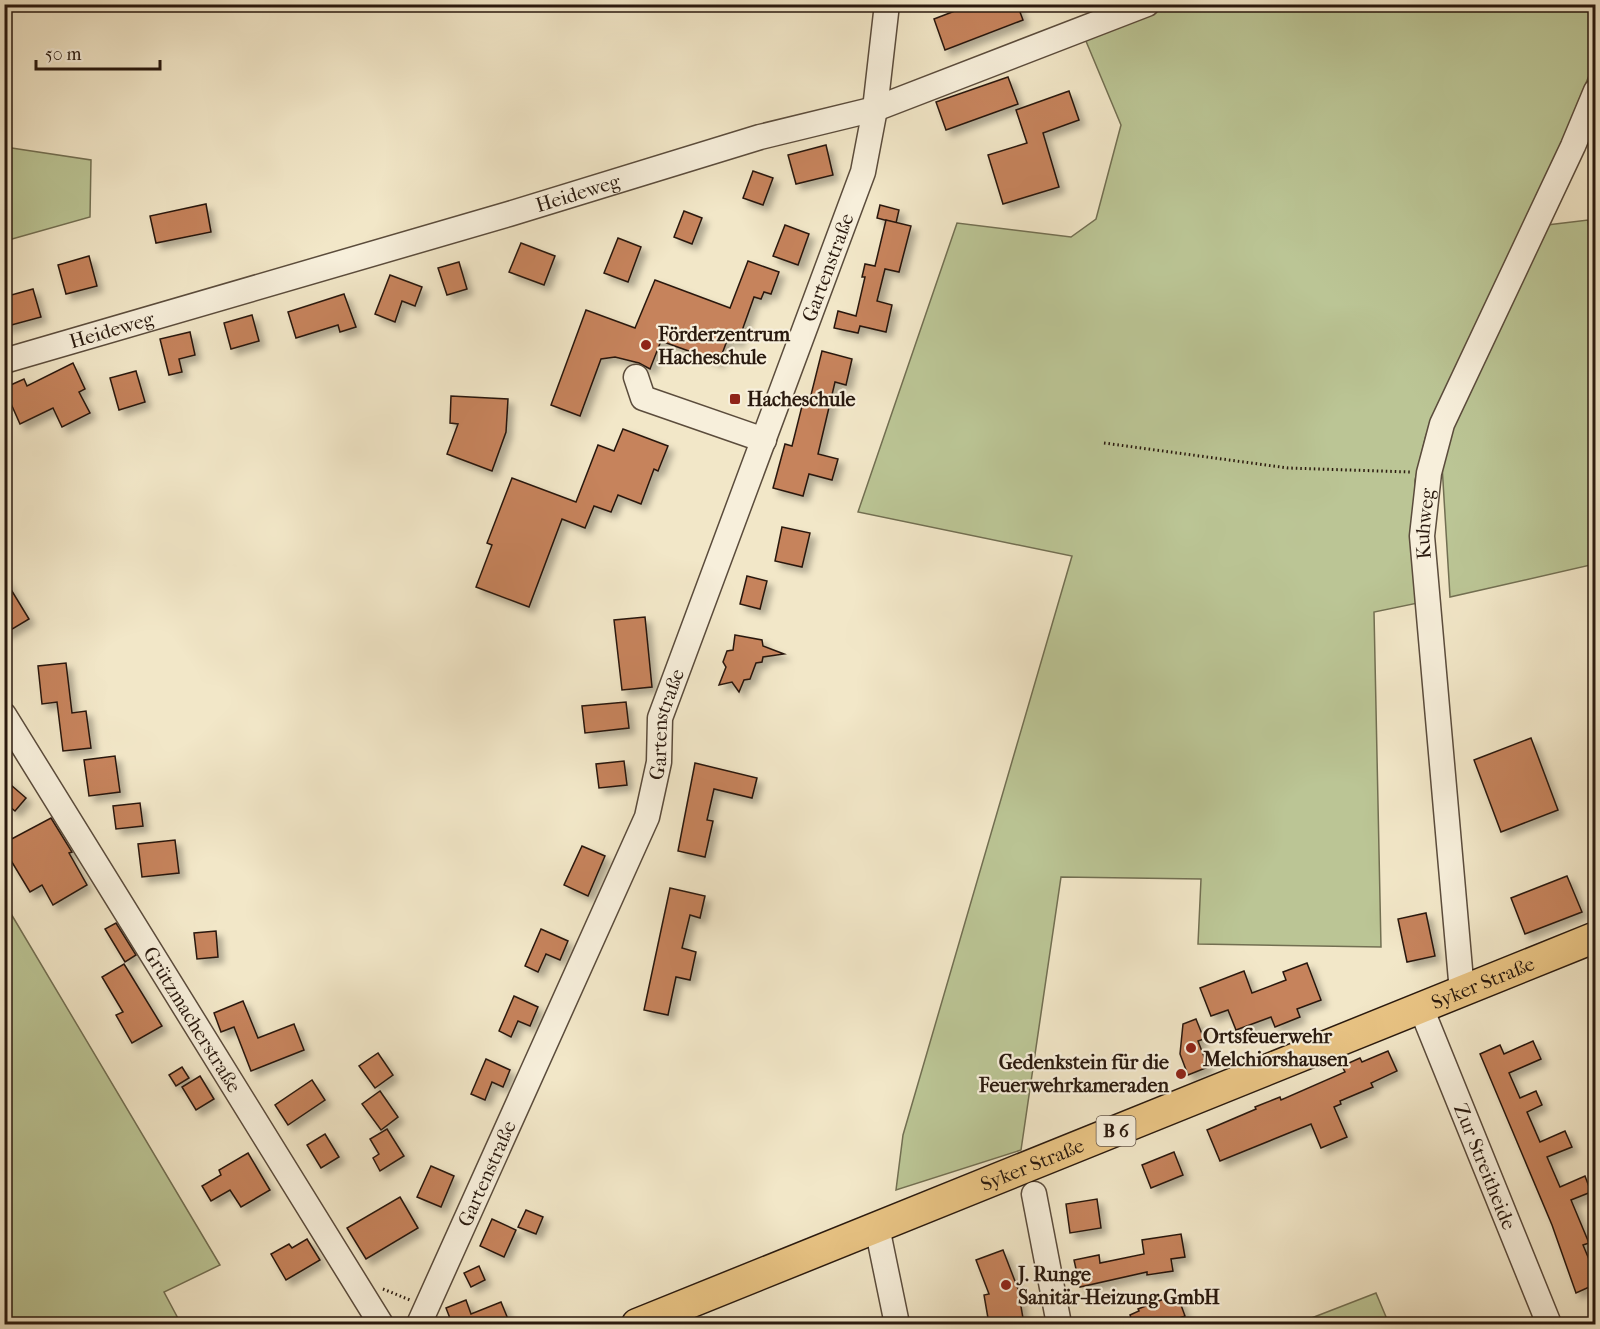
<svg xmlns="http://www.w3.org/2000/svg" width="1600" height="1329" viewBox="0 0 1600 1329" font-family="'IM FELL French Canon',serif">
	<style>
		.green { fill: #bbc595; stroke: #726f52; stroke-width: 1.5 }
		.building { fill: #c6835b; stroke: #29190e; stroke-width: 1.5; filter: url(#shadow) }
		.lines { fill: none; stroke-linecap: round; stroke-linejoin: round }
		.minor-casing { stroke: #5b4c3c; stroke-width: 27 }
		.major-casing { stroke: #29190e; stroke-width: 33 }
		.path { stroke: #29190e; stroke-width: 3; stroke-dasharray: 1.5 3; stroke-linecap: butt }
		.minor { stroke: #f7efdb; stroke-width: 24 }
		.major { stroke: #e9c484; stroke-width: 30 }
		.poi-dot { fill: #8f2418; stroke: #f7efdb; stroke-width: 2 }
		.labels { text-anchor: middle; stroke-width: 4.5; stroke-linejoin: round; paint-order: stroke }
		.shield { fill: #f7efdb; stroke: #67594c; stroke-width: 1.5 }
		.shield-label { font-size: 18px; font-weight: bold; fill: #29190e }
		.street-label { font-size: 20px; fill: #29190e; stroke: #f7efdb }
		.poi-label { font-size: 20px; font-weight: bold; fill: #29190e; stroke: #f7efdb; text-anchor: start }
	</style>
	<defs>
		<filter id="shadow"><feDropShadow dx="5.5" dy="5.5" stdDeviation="3" flood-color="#0004"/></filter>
	</defs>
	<rect width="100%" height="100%" fill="#f2e7c8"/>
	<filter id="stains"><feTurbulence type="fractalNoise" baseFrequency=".00333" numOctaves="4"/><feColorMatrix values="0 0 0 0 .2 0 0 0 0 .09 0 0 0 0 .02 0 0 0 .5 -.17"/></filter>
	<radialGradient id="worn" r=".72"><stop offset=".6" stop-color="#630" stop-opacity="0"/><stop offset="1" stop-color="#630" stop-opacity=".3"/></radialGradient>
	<!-- green -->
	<g class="green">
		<polygon points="1165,5 1595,5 1595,61 1544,185 1426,435 1415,480 1418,603 1374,612 1381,947 1198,944 1201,879 1061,877 1021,1150 896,1190 903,1135 1072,556 858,512 957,223 1071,237 1096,219 1121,125 1083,34"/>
		<polygon points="5,147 91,160 90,217 5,241"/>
		<polygon points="1588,220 1596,289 1595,564 1450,597 1442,465 1454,425 1547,225"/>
		<polygon points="4,902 220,1265 164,1292 181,1324 5,1324"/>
		<polygon points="1376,1293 1389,1324 1296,1324"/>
	</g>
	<!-- building -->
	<g class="building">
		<polygon points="973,4 1017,4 1023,20 945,50 934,19"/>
		<polygon points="1008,77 1018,104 946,130 936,102"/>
		<polygon points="1069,91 1079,120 1043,133 1059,187 1003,204 988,155 1027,143 1016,110"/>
		<polygon points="826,145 833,175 796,184 788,155"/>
		<polygon points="753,171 773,178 763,205 743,198"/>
		<polygon points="206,204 211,232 156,243 150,216"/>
		<polygon points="880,205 899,210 896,223 877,218"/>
		<polygon points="684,211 702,218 692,244 674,237"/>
		<polygon points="886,220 911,226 899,272 885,269 877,301 892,305 886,332 860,326 858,333 834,328 838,311 856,316 865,277 862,277 865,264 875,266"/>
		<polygon points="785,225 809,234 798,265 773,256"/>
		<polygon points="618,238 641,247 628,282 604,273"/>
		<polygon points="521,243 555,256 544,285 509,272"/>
		<polygon points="89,256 97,286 66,294 58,265"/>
		<polygon points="748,261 779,272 771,294 764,292 761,299 754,297 738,342 728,338 719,362 661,341 650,369 639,363 615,357 601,359 580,416 551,405 586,310 635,328 655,280 730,308"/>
		<polygon points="459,262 467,289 447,295 438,268"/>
		<polygon points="390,275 422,287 415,306 402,301 395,322 375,314"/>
		<polygon points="33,289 41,317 4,327 4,297"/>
		<polygon points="344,294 356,327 340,332 338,325 296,338 288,312"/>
		<polygon points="252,315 259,341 231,349 224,323"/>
		<polygon points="190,332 195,355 179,359 182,372 169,375 160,339"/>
		<polygon points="822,351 852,359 846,385 835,382 818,454 838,459 832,480 809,474 803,496 773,488 785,444 792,446 804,398 810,399"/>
		<polygon points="73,363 85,389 79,392 90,413 62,427 53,408 20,424 4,388 24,379 27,386"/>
		<polygon points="136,371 145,402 119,410 110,378"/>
		<polygon points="451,396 508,399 506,432 492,471 447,454 458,424 450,423"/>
		<polygon points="623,429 668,446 658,471 654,469 641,504 618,495 611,512 594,506 585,528 562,519 529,607 476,587 492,545 487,543 512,478 576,502 598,445 614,451"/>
		<polygon points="782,527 810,533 802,567 775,561"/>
		<polygon points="747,576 767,581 760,609 740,604"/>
		<polygon points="4,578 29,619 4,634"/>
		<polygon points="645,617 652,687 622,690 614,620"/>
		<polygon points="735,635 762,640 763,646 784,654 763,657 762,662 756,663 750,679 744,680 739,692 732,682 719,685 726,667 723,662 727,651 733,650"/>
		<polygon points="66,663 72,713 86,711 91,748 63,751 57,702 42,704 38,666"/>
		<polygon points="626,702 629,728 585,733 582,706"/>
		<polygon points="1531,738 1558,810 1501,832 1474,760"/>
		<polygon points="115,756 120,792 89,796 84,760"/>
		<polygon points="624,761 627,785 599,788 596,764"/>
		<polygon points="695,763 757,778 752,798 714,789 707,820 713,821 705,857 678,851"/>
		<polygon points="4,779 26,798 15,811 4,802"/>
		<polygon points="140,803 143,826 116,829 113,806"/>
		<polygon points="51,818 72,852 69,853 87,885 53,905 42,885 30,892 4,849 4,843"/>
		<polygon points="175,840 179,873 142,877 138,844"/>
		<polygon points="582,846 605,856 588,896 564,885"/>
		<polygon points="1567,876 1582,912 1525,934 1511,898"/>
		<polygon points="670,888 705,896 700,918 690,915 682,948 696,952 690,980 676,977 668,1015 644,1010"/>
		<polygon points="1426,913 1435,956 1407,962 1398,919"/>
		<polygon points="116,923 136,955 125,962 105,929"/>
		<polygon points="541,929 568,941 560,960 546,954 538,972 525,966"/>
		<polygon points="216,931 218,957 197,959 194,933"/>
		<polygon points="1307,963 1321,1000 1297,1009 1300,1017 1275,1027 1271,1017 1236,1030 1228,1010 1211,1016 1200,988 1244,971 1252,993 1286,980 1283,972"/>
		<polygon points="124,964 162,1026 132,1043 116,1015 123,1012 102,977"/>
		<polygon points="514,996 538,1007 530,1026 518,1021 511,1037 499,1031"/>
		<polygon points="243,1001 258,1038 294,1024 304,1050 251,1071 234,1027 221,1032 214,1013"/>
		<polygon points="1196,1019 1204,1039 1198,1041 1208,1067 1188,1075 1180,1054 1183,1024"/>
		<polygon points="1533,1041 1541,1059 1509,1073 1520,1098 1536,1091 1542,1105 1527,1112 1540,1142 1565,1131 1572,1147 1547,1157 1560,1187 1585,1176 1591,1192 1571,1200 1589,1243 1583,1245 1596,1276 1596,1284 1576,1293 1552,1225 1480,1054 1500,1045 1504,1054"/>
		<polygon points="1388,1051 1397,1071 1371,1083 1373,1087 1340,1101 1341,1104 1334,1107 1347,1137 1321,1148 1311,1124 1220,1161 1207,1130 1256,1109 1255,1107 1280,1097 1281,1100 1345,1072 1342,1066 1360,1058 1362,1062"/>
		<polygon points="378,1053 393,1075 375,1088 359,1066"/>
		<polygon points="486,1059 510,1070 503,1087 492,1082 485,1100 471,1094"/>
		<polygon points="182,1067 189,1078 176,1086 169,1075"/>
		<polygon points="200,1076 214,1099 196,1110 182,1087"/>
		<polygon points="312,1080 325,1100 288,1125 275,1105"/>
		<polygon points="380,1091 398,1117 381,1130 362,1104"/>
		<polygon points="387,1129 404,1156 380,1171 373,1158 379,1154 370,1139"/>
		<polygon points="325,1134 339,1157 321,1168 307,1145"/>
		<polygon points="1174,1152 1183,1175 1151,1188 1142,1165"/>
		<polygon points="248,1153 270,1190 241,1207 230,1190 211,1201 202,1186 221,1175 219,1170"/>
		<polygon points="431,1166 454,1176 441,1207 417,1197"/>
		<polygon points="400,1197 418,1228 366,1259 347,1228"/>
		<polygon points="1097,1199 1101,1228 1070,1233 1066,1204"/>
		<polygon points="526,1210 543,1217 536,1234 518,1227"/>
		<polygon points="492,1219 516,1230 504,1257 480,1246"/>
		<polygon points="1181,1234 1185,1257 1171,1259 1173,1271 1147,1275 1147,1272 1080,1287 1074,1260 1099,1255 1100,1263 1144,1254 1142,1240"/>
		<polygon points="307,1239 320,1260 286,1280 271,1254 289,1244 292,1248"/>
		<polygon points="1003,1250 1018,1289 1024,1324 989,1324 984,1295 989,1294 976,1260"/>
		<polygon points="479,1266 485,1280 471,1287 464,1273"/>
		<polygon points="1177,1294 1185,1316 1162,1324 1133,1324 1130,1315 1139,1311 1138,1309"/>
		<polygon points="466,1300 471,1314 501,1302 510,1324 446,1324 451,1321 446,1308"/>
	</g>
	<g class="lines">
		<defs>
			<g id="minor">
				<path id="s1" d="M4,361L509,214L760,137L875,109L1147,4"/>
				<polyline points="636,377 643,398 764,440"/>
				<path id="s2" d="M4,715L381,1324"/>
				<path id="s3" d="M1462,992L1422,536L1429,473L1442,424L1573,146L1596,91"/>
				<path id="s4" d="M1421,1008L1549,1324"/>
				<polyline points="1034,1194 1059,1324"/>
				<polyline points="877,1227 897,1324"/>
				<path id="s5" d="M419,1324L647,817L659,762L660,718L863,172L875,109L887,4"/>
			</g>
			<g id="major">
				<path id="s6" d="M637,1324L1596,937"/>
			</g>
		</defs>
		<!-- minor casing -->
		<use href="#minor" class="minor-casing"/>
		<!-- major casing -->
		<use href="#major" class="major-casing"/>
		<!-- path -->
		<g class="path">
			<polyline points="1104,443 1288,468 1410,472"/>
			<polyline points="383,1289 410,1300"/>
		</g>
		<!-- minor -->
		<use href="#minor" class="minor"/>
		<!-- major -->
		<use href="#major" class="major"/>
	</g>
	<!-- markers -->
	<g class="poi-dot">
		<circle cx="646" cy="345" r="6"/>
		<rect x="729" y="393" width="12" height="12" rx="3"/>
		<circle cx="1191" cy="1048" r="6"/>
		<circle cx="1181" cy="1074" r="6"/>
		<circle cx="1006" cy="1285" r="6"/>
	</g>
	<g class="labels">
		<!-- shield labels -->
		<rect class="shield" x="1096.5" y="1116" width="39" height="30" rx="4.5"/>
		<g class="shield-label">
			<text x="1116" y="1137">B 6</text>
		</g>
		<!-- street labels -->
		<g class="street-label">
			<text dy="7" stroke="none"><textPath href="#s1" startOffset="598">Heideweg</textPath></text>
			<text dy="7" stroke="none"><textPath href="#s5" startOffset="1137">Gartenstraße</textPath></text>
			<text dy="7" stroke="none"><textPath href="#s1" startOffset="112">Heideweg</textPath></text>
			<text dy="7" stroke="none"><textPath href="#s3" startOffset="470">Kuhweg</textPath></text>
			<text dy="7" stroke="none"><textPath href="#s5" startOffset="651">Gartenstraße</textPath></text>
			<text dy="7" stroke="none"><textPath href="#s6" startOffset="912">Syker Straße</textPath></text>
			<text dy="7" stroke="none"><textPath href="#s2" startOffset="358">Grützmacherstraße</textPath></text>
			<text dy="7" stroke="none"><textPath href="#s6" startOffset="426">Syker Straße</textPath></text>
			<text dy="7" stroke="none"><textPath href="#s4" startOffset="171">Zur Streitheide</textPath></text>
			<text dy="7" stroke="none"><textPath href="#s5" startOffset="165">Gartenstraße</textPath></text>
		</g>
		<!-- poi labels -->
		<g class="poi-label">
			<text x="658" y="341">Förderzentrum<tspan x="658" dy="23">Hacheschule</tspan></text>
			<text x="747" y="406">Hacheschule</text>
			<text x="1203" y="1043">Ortsfeuerwehr<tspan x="1203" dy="23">Melchiorshausen</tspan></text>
			<text x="1169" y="1069" text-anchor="end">Gedenkstein für die<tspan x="1169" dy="23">Feuerwehrkameraden</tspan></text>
			<text x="1018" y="1281">J. Runge<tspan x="1018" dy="23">Sanitär-Heizung GmbH</tspan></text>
		</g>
	</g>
	<!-- margin -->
	<rect width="1600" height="1329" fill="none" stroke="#f2e7c8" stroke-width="24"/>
	<rect x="6" y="6" width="1588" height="1317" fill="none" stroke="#29190e" stroke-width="3"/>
	<rect x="12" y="12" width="1576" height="1305" fill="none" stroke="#29190e" stroke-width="1.5"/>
	<!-- scale -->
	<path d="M36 60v9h124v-9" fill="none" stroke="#29190e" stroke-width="3"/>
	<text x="45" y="60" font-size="18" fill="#29190e" stroke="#f7efdb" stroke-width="4.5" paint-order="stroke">50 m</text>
	<rect width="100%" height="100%" filter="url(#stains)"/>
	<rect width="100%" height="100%" fill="url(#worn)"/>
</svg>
